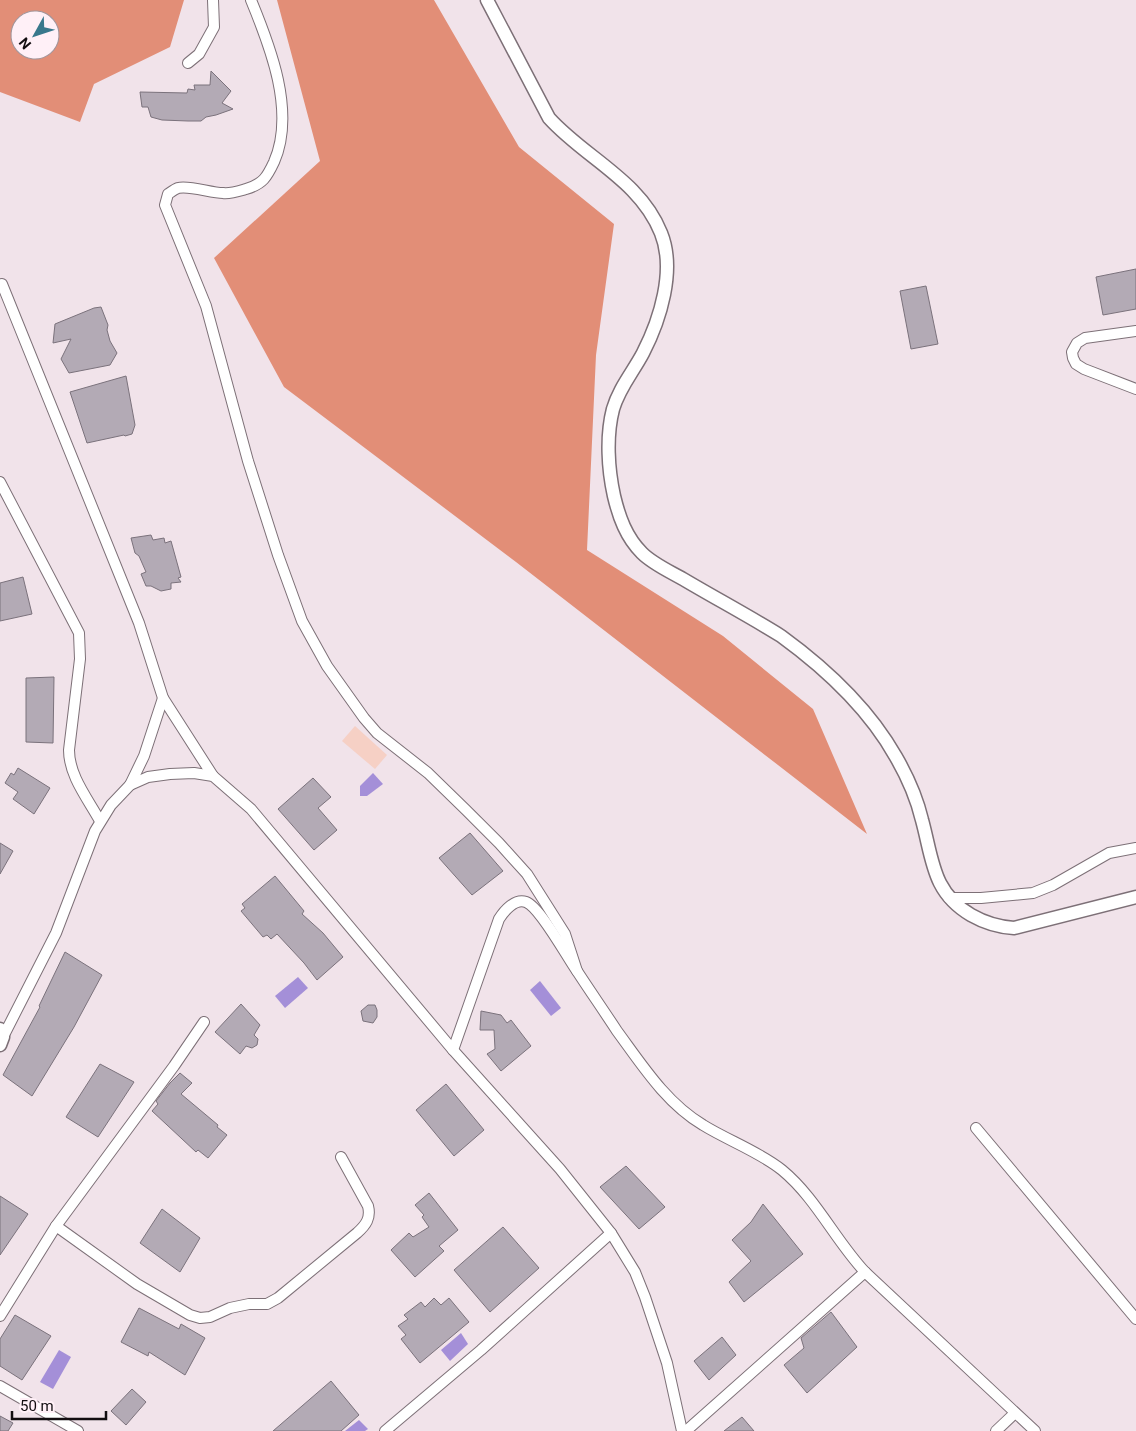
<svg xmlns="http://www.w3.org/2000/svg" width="1136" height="1431" viewBox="0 0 1136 1431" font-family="Roboto,sans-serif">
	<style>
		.green { fill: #f6d0c5 }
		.forest { fill: #e28e77; fill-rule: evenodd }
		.water { fill: #a48fd8 }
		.building { fill: #b3aab5; stroke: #7b727c }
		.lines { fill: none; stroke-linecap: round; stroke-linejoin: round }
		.minor-casing { stroke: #7d7077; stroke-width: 12 }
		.tertiary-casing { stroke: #7d7077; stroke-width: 15 }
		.minor { stroke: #fff; stroke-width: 10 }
		.tertiary { stroke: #fff; stroke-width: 12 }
	</style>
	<rect width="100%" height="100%" fill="#f1e3ea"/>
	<!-- green -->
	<polygon class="green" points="355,726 387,755 375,769 342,741"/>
	<!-- forest -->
	<g class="forest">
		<path d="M0,0H184L170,47L94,84L80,122L0,92ZM20,20H50V50H20Z"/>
		<polygon points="277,0 434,0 519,147 614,224 596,355 587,550 723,636 813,709 867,834 516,562 284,387 214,258 320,161"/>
	</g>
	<!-- water -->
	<g class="water">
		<polygon points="373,773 383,784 367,796 360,796 360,786"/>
		<polygon points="298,977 308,988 285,1008 275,996"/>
		<polygon points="540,981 561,1008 551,1016 530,990"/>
		<polygon points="461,1333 468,1344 450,1361 441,1350"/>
		<polygon points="59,1350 71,1357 53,1389 40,1382"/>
		<polygon points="359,1420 368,1429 365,1431 345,1431"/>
	</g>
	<!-- building -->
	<g class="building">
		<polygon points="211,71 231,91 222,103 233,109 216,115 206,117 201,121 188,121 162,120 151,117 148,107 142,107 140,92 187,93 188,89 195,90 194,85 210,85"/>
		<polygon points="1136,269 1136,309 1103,315 1096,277"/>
		<polygon points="926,286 938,344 911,349 900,291"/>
		<polygon points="101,307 108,325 107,330 110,341 117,353 110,365 69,373 61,359 71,339 53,343 55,324 94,308"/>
		<polygon points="126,376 135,425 132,434 125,436 124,435 87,443 70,392"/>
		<polygon points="151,535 153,540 164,538 165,543 171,541 181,577 178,578 181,582 171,583 171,589 161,591 151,586 146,586 141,574 146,572 139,556 135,553 131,538"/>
		<polygon points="23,577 32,614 0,621 0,583"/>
		<polygon points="54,677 53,743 26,742 26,678"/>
		<polygon points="18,768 50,788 34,814 13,799 18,792 5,783 11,773 14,775"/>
		<polygon points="313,778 331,797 318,808 337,830 314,850 278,809"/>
		<polygon points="470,833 503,871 472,895 439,858"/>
		<polygon points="0,843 13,851 0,874"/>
		<polygon points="275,876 304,911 302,914 323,933 343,957 317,980 304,963 277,934 271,939 267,935 263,937 241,911 245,908 242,904"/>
		<polygon points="65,952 102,975 74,1027 32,1096 3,1075 40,1007 39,1006"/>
		<polygon points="241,1004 260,1025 254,1035 258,1039 257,1045 252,1048 246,1046 240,1054 215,1032"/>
		<polygon points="368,1005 375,1005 377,1010 377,1017 373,1023 363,1021 361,1011"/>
		<polygon points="481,1011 501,1015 507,1023 511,1020 531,1046 501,1071 487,1054 495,1049 494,1030 480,1030"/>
		<polygon points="100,1064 134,1082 98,1137 66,1117"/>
		<polygon points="180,1073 192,1083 181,1094 218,1125 217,1127 227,1135 208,1158 198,1150 196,1152 152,1111 158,1104 156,1101 170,1083"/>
		<polygon points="446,1084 484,1130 454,1156 416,1110"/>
		<polygon points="626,1166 665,1207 639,1229 600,1187"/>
		<polygon points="429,1193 458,1230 439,1246 444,1251 415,1277 391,1250 409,1233 413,1237 429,1227 422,1217 424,1215 415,1205"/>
		<polygon points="0,1196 28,1214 0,1255"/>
		<polygon points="763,1204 803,1254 744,1302 729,1282 751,1261 732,1240 751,1222"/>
		<polygon points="162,1209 200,1238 180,1272 140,1243"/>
		<polygon points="503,1227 539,1268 490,1312 454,1270"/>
		<polygon points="434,1298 441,1305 449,1298 469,1322 420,1363 401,1339 406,1335 398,1326 408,1319 404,1315 421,1302 425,1307"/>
		<polygon points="139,1308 179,1329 181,1324 205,1338 185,1375 149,1352 148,1356 121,1342"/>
		<polygon points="831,1312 857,1347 807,1393 784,1365 804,1348 801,1338"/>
		<polygon points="15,1315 51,1336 22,1380 0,1366 0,1339"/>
		<polygon points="722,1337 736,1355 709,1380 694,1361"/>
		<polygon points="331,1381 359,1415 341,1431 273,1431"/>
		<polygon points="132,1389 146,1402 126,1425 111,1411"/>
		<polygon points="0,1416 13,1423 8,1431 0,1431"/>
		<polygon points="742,1417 754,1431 724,1431"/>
	</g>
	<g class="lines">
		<defs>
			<g id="minor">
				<path d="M251,0C270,46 296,112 274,162C267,177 263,184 246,189C239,191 230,194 223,193C211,193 189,185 178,188C175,189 171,192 168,194L165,205L206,306L248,461L278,555L302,621L327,666L364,718L377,733L428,773L466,810L499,843L527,874L565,934L577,971"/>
				<polyline points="188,63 199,54 214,27 213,0"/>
				<polyline points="2,284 139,623 163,698 213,776"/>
				<polyline points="1136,331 1085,338 1077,343 1072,352 1073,358 1076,364 1084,369 1136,389"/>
				<path d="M0,482L79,633L80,659L69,750C69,776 88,799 100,821"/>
				<polyline points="130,785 144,756 163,698"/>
				<polyline points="949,898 981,898 1033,893 1053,885 1109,853 1136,848"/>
				<polyline points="3,1037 56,933 95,831 111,805 130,785 148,777 170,774 194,773 213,776 251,809 453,1050 560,1169 611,1233 635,1272 645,1297 667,1363 682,1431"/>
				<path d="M453,1050L499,919C504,911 515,898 526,902C540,907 567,957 577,971C590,991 604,1011 617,1031C642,1065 666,1103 703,1125C727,1140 760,1152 782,1170C816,1198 835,1240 865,1272L1035,1431"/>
				<polyline points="976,1128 1136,1319"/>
				<path d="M56,1226L137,1284L190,1315L200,1318L210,1317L230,1308L249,1304H267L278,1298L357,1233C366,1225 371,1218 368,1206L341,1157"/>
				<polyline points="0,1316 56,1226 174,1066 204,1022"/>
				<polyline points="0,1386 78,1431"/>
				<polyline points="385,1431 481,1350 611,1233"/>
				<polyline points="686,1431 865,1272"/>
				<polyline points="996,1431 1015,1413"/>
			</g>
			<g id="tertiary">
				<path d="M487,0L549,118C585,158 640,180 661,233C676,270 660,320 643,353C633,372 619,388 613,409C606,436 608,469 614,496C619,517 626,537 642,553C653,564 669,571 683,579C715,598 749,616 781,636C825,668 869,709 896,757C907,776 917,799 922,820C933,860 932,892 971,915C985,923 998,927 1014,928L1136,897"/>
				<polyline points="0,1029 3,1037 0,1045"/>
			</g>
		</defs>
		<!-- minor casing -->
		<use href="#minor" class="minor-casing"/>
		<!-- tertiary casing -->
		<use href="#tertiary" class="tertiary-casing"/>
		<!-- minor -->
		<use href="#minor" class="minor"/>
		<!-- tertiary -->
		<use href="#tertiary" class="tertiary"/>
	</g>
	<!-- north arrow -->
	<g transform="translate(35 35) rotate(230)"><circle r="24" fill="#fff0f7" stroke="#a0959b"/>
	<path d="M0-4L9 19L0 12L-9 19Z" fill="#39788c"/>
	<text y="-8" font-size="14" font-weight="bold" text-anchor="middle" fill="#120d10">N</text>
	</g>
	<!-- scale -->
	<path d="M12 1411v8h94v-8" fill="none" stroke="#120d10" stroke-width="2.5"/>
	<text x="20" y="1411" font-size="15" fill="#120d10" stroke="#fff0f7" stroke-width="4" paint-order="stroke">50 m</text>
</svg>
